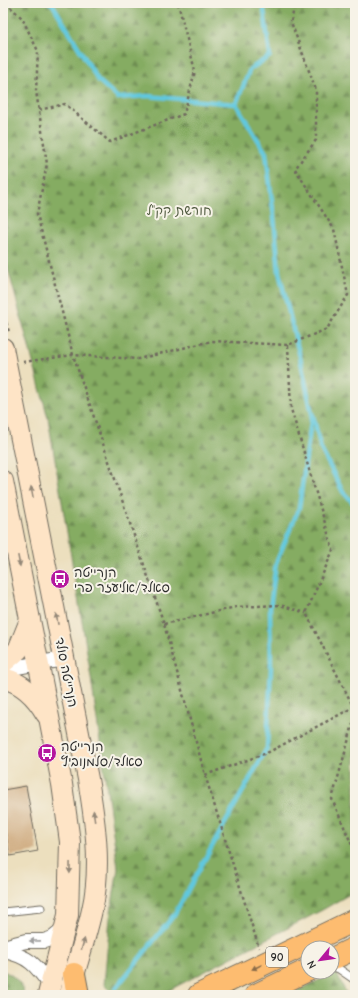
<svg xmlns="http://www.w3.org/2000/svg" width="358" height="998" viewBox="0 0 358 998" font-family="'Comic Neue','Playpen Sans Hebrew',sans-serif">
	<style>
		.forest { fill: url(#forest-firs); stroke: #586c46 }
		.lines { fill: none; stroke-linecap: round; stroke-linejoin: round }
		.stream { stroke: #61c8de; stroke-width: 4.5 }
		.building { fill: #d2b087 }
		.lane-casing { stroke: #6f6a5e; stroke-width: 9 }
		.street-casing { stroke: #6f6a5e; stroke-width: 16 }
		.secondary-casing { stroke: #6f6a5e; stroke-width: 22 }
		.highway-casing { stroke: #6f6a5e; stroke-width: 24 }
		.path { stroke: #6f6a5e; stroke-width: 2.5; stroke-dasharray: 3 3; stroke-linecap: butt }
		.lane { stroke: #fff; stroke-width: 7 }
		.street { stroke: #fff; stroke-width: 14 }
		.secondary { stroke: #fee4c6; stroke-width: 20 }
		.highway { stroke: #fdbc70; stroke-width: 22 }
		.oneway { fill: #948878 }
		.oneway2 { fill: #a0a0a0 }
		.oneway3 { fill: #8a6c4a }
		.labels { text-anchor: middle; stroke-width: 4; stroke-linejoin: round; paint-order: stroke }
		.shield { fill: #f7f3e8; stroke: #686764; stroke-width: 1 }
		.shield-label { font-size: 12px; font-weight: bold; fill: #2b2b2b }
		.park-label { font-size: 13px; fill: #505a40; stroke: #f7f3e8 }
		.poi-label { font-size: 13px; fill: #2b2b2b; stroke: #f7f3e8; text-anchor: start }
		.street-label { font-size: 13px; fill: #2b2b2b; stroke: #f7f3e8 }
	</style>
	<defs>
		<pattern id="forest-firs" width="22" height="20" patternUnits="userSpaceOnUse"><rect width="22" height="20" fill="#85ac62"/><path d="M5 1l3.5 6h-7zM16 11l3.5 6h-7z" fill="#6d8c51"/></pattern>
	</defs>
	<rect width="100%" height="100%" fill="#f7f3e8"/>
	<filter id="ink" filterUnits="userSpaceOnUse"><feTurbulence type="fractalNoise" baseFrequency=".025" numOctaves="2"/><feDisplacementMap in="SourceGraphic" scale="8" xChannelSelector="R" yChannelSelector="G"/><feConvolveMatrix kernelMatrix="1 2 1 2 8 2 1 2 1" color-interpolation-filters="sRGB"/></filter>
	<filter id="wash" filterUnits="userSpaceOnUse"><feTurbulence type="fractalNoise" baseFrequency=".012" numOctaves="4" result="noise"/><feDisplacementMap in="SourceGraphic" scale="16" xChannelSelector="R" yChannelSelector="G"/><feGaussianBlur stdDeviation="0.9" result="paint"/><feColorMatrix in="noise" values="0 0 0 0 0 0 0 0 0 0 0 0 0 0 0 0 0 1.4 0 .05"/><feComposite in="paint" operator="in"/></filter>
	<g filter="url(#wash)">
		<rect width="100%" height="100%" fill="#ecdfbe"/>
		<!-- forest -->
		<g class="forest">
			<polygon points="3,3 355,3 355,891 324,909 160,995 114,995 104,985 110,918 118,868 89,664 48,418 3,250"/>
			<path d="M3,971C14,975 22,983 24,995H3Z"/>
			<polygon points="336,972 347,995 288,995"/>
		</g>
		<g class="lines">
			<!-- stream -->
			<g class="stream">
				<polyline points="50,3 53,5 98,80 118,98 147,96 236,104 250,69 270,56 263,3"/>
				<polyline points="313,415 321,449 343,492 355,505"/>
				<polyline points="116,988 174,915 267,748 271,667 270,608 276,563 299,508 312,414 300,357 279,272 274,217 266,153 236,104"/>
			</g>
		</g>
		<g id="blocks">
			<!-- building -->
			<polygon class="building" points="26,786 38,851 10,856 3,820 3,790"/>
		</g>
	</g>
	<g filter="url(#ink)">
		<use href="#blocks" fill-opacity="0" stroke="#6f6a5e" stroke-width="1"/>
		<g class="lines">
			<defs>
				<g id="lane">
					<polyline points="3,912 41,908"/>
					<polyline points="332,967 339,969 355,980"/>
				</g>
				<g id="street">
					<polyline points="3,670 39,663 65,659"/>
					<polyline points="3,947 26,941 44,941 53,938 64,929"/>
					<path d="M3,951C29,956 36,965 51,986"/>
				</g>
				<g id="secondary">
					<path d="M3,348L88,779C95,821 102,867 92,910C86,937 77,963 70,990"/>
					<polyline points="3,481 62,784 70,842 68,915 48,995"/>
					<polyline points="3,663 18,650 30,620"/>
					<path d="M3,678C23,683 36,696 46,714"/>
				</g>
				<g id="highway">
					<polyline points="332,959 355,948"/>
					<polyline points="74,974 78,995"/>
					<polyline points="199,995 355,920"/>
					<polyline points="256,995 308,970"/>
				</g>
			</defs>
			<!-- lane casing -->
			<use href="#lane" class="lane-casing"/>
			<!-- street casing -->
			<use href="#street" class="street-casing"/>
			<!-- secondary casing -->
			<use href="#secondary" class="secondary-casing"/>
			<!-- highway casing -->
			<use href="#highway" class="highway-casing"/>
			<!-- path -->
			<g class="path">
				<polyline points="6,3 22,18 38,51 36,91 47,164 37,214 73,355 164,624 205,775 259,948"/>
				<polyline points="39,110 65,104 110,142 184,114 195,71 178,3"/>
				<polyline points="3,311 9,332"/>
				<polyline points="288,345 291,409 333,550 306,613 355,710"/>
				<polyline points="23,362 73,355 138,359 212,341 288,345 327,329 348,295 334,229 295,169 316,140 316,90 291,22 295,3"/>
				<polyline points="164,624 236,607 280,605 306,613"/>
				<polyline points="355,717 332,799 355,852"/>
				<polyline points="205,775 267,753 354,707"/>
			</g>
			<!-- lane -->
			<use href="#lane" class="lane"/>
			<!-- street -->
			<use href="#street" class="street"/>
			<!-- secondary -->
			<use href="#secondary" class="secondary"/>
			<!-- highway -->
			<use href="#highway" class="highway"/>
		</g>
		<!-- one-way arrows -->
		<defs><path id="oneway-solid" d="M-6-.8H1V-3.2L6.5 0L1 3.2V.8H-6Z"/></defs>
		<g class="oneway">
			<use href="#oneway-solid" transform="translate(32 492) rotate(-101)"/>
			<use href="#oneway-solid" transform="translate(19 561) rotate(79)"/>
			<use href="#oneway-solid" transform="translate(57 619) rotate(-101)"/>
			<use href="#oneway-solid" transform="translate(94 816) rotate(-97)"/>
			<use href="#oneway-solid" transform="translate(70 868) rotate(91)"/>
			<use href="#oneway-solid" transform="translate(83 944) rotate(-74)"/>
		</g>
		<use class="oneway2" href="#oneway-solid" transform="translate(35 941) rotate(179)"/>
		<use class="oneway3" href="#oneway-solid" transform="translate(257 967) rotate(154)"/>
	</g>
	<!-- icons -->
	<defs>
		<symbol id="bus-disc" viewBox="-11 -11 22 22"><circle r="9.5" fill="#b5179e" stroke="#f7f3e8"/><path d="M-5-6H5V4H4V6H2V4H-2V6H-4V4H-5ZM-3.5-4V0h7V-4ZM-3.5 1.2v1.5H-2V1.2ZM2 1.2v1.5H3.5V1.2Z" fill="#fff"/></symbol>
	</defs>
	<g fill-rule="evenodd">
		<use href="#bus-disc" x="49" y="568" width="22" height="22"/>
		<use href="#bus-disc" x="36" y="742" width="22" height="22"/>
	</g>
	<g class="labels">
		<!-- shield labels -->
		<rect class="shield" x="266" y="947" width="22" height="20" rx="3"/>
		<g class="shield-label">
			<text x="277" y="961">90</text>
		</g>
		<!-- park labels -->
		<g class="park-label">
			<text x="179" y="215">חורשת קק"ל</text>
		</g>
		<!-- poi labels -->
		<g class="poi-label">
			<text x="74" y="577">הנרייטה<tspan x="74" dy="15">סאלד/אליעזר פרי</tspan></text>
			<text x="61" y="751">הנרייטה<tspan x="61" dy="15">סאלד/סלמנוביץ</tspan></text>
		</g>
		<!-- street labels -->
		<g class="street-label">
			<text transform="translate(67 672) rotate(79)" y="5">הנרייטה סולד</text>
		</g>
	</g>
	<!-- margin -->
	<rect width="358" height="998" fill="none" stroke="#f7f3e8" stroke-width="16"/>
	<!-- north arrow -->
	<g transform="translate(320 960) rotate(241)"><circle r="19" fill="#f7f3e8" stroke="#a5a39c"/>
	<path d="M0-3L7 15L0 10L-7 15Z" fill="#b5179e"/>
	<text y="-6" font-size="11" font-weight="bold" text-anchor="middle" fill="#2b2b2b">N</text>
	</g>
</svg>
